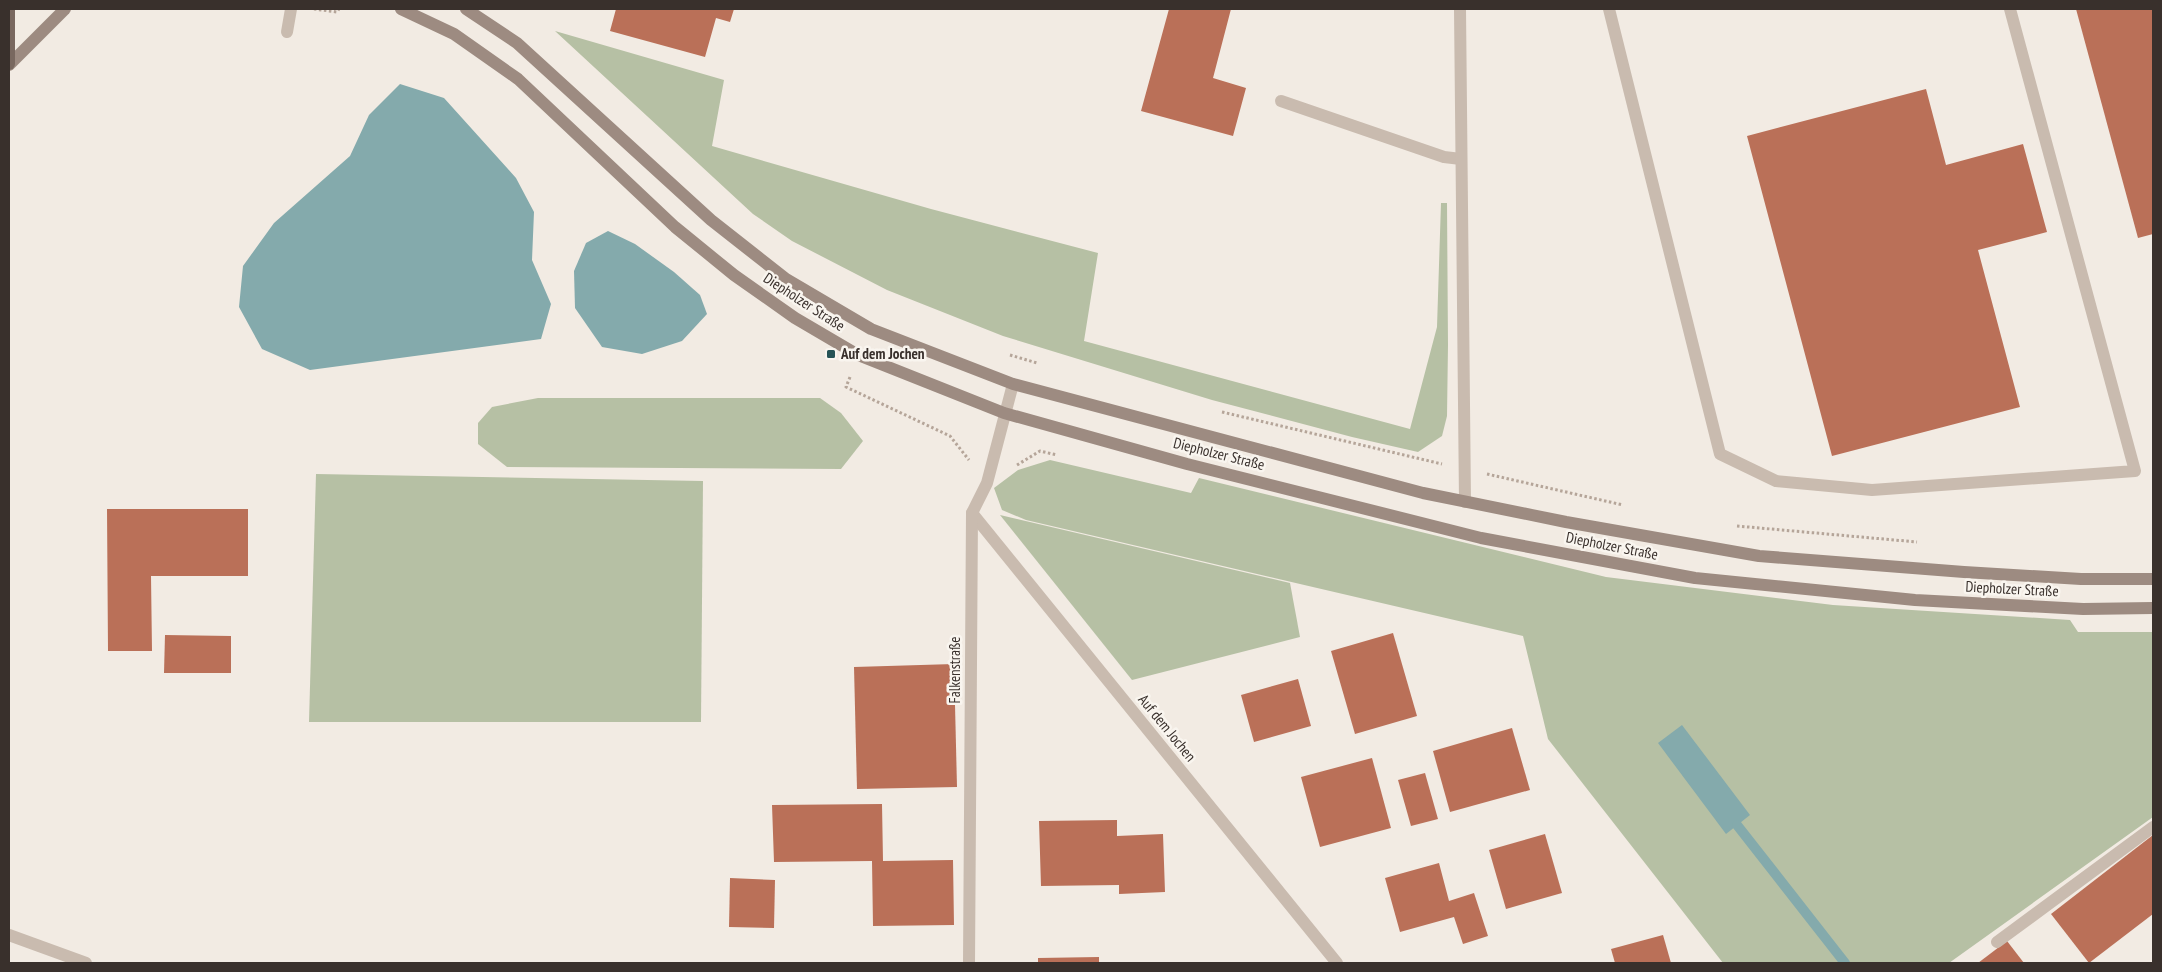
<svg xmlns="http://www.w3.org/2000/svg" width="2162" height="972" viewBox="0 0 2162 972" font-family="'PT Sans Narrow',sans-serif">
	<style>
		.green { fill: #b6c0a4 }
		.water { fill: #84aaac }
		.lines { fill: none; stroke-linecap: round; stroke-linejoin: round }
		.stream { stroke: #84aaac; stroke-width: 10 }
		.building { fill: #ba7058 }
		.path { stroke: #b5a599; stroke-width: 3; stroke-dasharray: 2.5 2.5; stroke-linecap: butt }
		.lane { stroke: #c9bbaf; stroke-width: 12 }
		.street { stroke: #c9bbaf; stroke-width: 12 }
		.secondary { stroke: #9d8b81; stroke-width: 12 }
		.primary { stroke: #79685f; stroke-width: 12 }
		.poi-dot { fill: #265356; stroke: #f9f5ef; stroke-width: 2 }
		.labels { text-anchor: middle; stroke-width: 5; stroke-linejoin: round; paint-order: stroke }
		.street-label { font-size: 15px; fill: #39302c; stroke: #f9f5ef }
		.poi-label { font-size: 15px; font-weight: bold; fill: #39302c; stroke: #f9f5ef; text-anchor: start }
	</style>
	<rect width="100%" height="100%" fill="#f2ebe3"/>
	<!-- green -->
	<g class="green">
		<polygon points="555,31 724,80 712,146 931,209 1098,253 1084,341 1410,429 1437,327 1441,203 1447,203 1448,345 1447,416 1442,436 1418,452 1352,437 1212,400 1003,336 887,290 792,241 753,214"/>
		<polygon points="538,398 820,398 841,413 863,441 841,469 507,467 478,444 478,423 492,407"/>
		<polygon points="1050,460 1191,493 1199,478 1606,577 1833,605 2070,620 2078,632 2153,632 2153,817 1949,963 1723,963 1548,739 1523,636 1026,520 1002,510 994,488 1018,470"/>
		<polygon points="316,474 703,481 701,722 309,722"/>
		<polygon points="1000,515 1290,583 1300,637 1132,680"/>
	</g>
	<!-- water -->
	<g class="water">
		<polygon points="400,84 444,98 516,178 534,212 532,260 551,304 541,339 310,370 262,349 239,307 243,266 274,223 350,156 369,115"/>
		<polygon points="608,231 635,244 674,272 700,295 707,314 682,341 642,354 602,347 575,308 574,271 586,243"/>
		<polygon points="1682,725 1750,815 1726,834 1658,743"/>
	</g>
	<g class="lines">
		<!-- stream -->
		<polyline class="stream" points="1737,825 1845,963"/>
	</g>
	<!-- building -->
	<g class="building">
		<polygon points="616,9 734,9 730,22 716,18 705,57 610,31"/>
		<polygon points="1169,9 1231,9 1213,78 1246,88 1233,136 1141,111"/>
		<polygon points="2076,9 2153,9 2153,234 2138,238"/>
		<polygon points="1926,89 1946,165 2023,144 2047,232 1978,250 2020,407 1832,456 1747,136"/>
		<polygon points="107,509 248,509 248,576 151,576 152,651 108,651"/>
		<polygon points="1393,633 1417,716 1355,734 1331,651"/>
		<polygon points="165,635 231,636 231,673 164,673"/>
		<polygon points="954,664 957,787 857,789 854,667"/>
		<polygon points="1298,679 1311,726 1254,742 1241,695"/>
		<polygon points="1512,728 1530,790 1450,812 1433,751"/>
		<polygon points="1372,758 1391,828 1320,847 1301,777"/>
		<polygon points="1425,773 1438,819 1411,826 1398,780"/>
		<polygon points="882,804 883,861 953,860 954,925 873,926 872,861 774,862 772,805"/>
		<polygon points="1117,820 1117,836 1163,834 1165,892 1119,894 1119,885 1041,886 1039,821"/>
		<polygon points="1545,834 1562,893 1506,909 1489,850"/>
		<polygon points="2153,835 2153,914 2089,963 2051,914"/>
		<polygon points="1439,863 1449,901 1474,893 1488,936 1463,944 1454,917 1400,932 1385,878"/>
		<polygon points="730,878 775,880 774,928 729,927"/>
		<polygon points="1663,935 1671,963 1615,963 1611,949"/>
		<polygon points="2007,941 2024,963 1978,963"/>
		<polygon points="1099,957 1099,963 1038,963 1038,958"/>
	</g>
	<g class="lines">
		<!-- path -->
		<g class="path">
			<polyline points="314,9 337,12 339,9"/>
			<polyline points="1010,355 1037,363"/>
			<polyline points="850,377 846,387 950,436 969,460"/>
			<polyline points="1222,412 1442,464"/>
			<polyline points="1017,465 1040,451 1057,455"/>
			<polyline points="1487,474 1623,505"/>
			<polyline points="1737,526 1917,542"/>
		</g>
		<!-- lane -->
		<g class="lane">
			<polyline points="1609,9 1720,454 1776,481 1872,490 2135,471 2010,9"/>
			<polyline points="287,32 291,9"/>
			<polyline points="1281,101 1444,157 1461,159"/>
			<polyline points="9,935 86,963"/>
			<polyline points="1997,942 2153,827"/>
		</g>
		<!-- street -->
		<g class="street">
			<polyline points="1460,9 1465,502"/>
			<polyline points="972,513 1337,963"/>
			<polyline points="969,963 972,513 987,483 1013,384"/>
		</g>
		<!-- secondary -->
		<g class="secondary">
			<polyline points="401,9 454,34 518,79 675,227 734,275 795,318 858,355 1004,413 1187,464 1481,538 1695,578 1915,600 2083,609 2153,608"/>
			<polyline points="466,9 517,43 711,220 786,279 871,329 1013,384 1423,493 1566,522 1759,556 1964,572 2081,579 2153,579"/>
			<polyline points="9,65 65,9"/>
		</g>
		<!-- primary -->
		<polyline class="primary" points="9,64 9,9"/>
	</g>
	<!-- markers -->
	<rect class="poi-dot" x="826" y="349" width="10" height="10" rx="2.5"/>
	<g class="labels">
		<!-- street labels -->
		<g class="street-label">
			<text transform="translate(804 302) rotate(33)" y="5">Diepholzer Straße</text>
			<text transform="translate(1219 454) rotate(14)" y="5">Diepholzer Straße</text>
			<text transform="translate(1612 546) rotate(11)" y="5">Diepholzer Straße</text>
			<text transform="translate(2012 589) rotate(3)" y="5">Diepholzer Straße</text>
			<text transform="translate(955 670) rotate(-90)" y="5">Falkenstraße</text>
			<text transform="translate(1167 728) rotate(51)" y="5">Auf dem Jochen</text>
		</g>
		<!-- poi labels -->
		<g class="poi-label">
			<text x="841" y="359">Auf dem Jochen</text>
		</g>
	</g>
	<!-- border -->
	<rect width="2162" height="972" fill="none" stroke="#39302c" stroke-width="20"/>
</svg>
